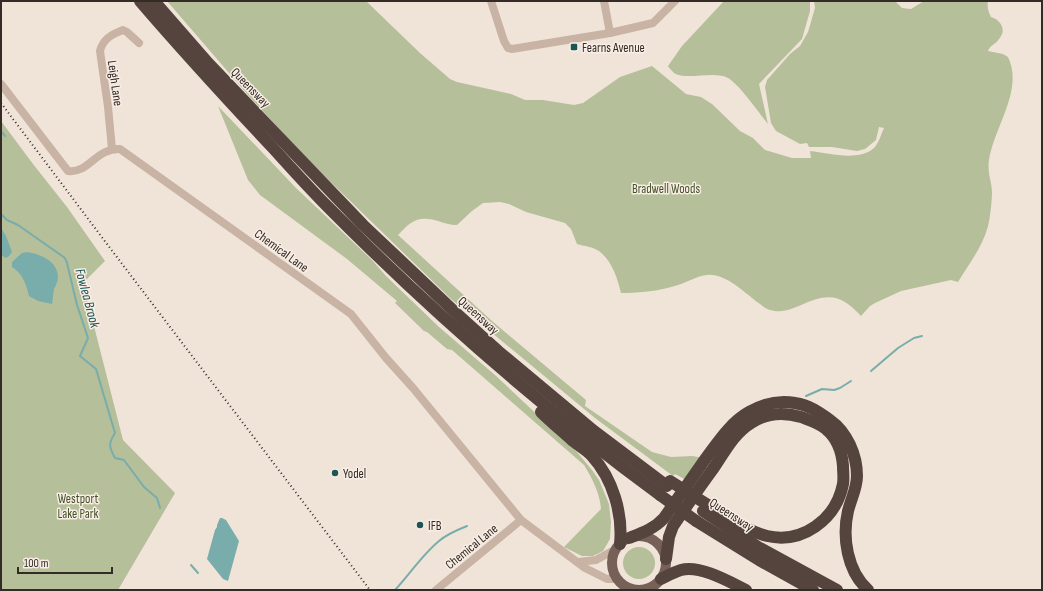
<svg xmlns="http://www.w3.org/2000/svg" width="1043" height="591" viewBox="0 0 1043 591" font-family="'Sofia Sans Condensed',sans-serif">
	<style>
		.green { fill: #b5bf99 }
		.water { fill: #79adab }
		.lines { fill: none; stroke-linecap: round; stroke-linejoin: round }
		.stream { stroke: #79adab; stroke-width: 2 }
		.street { stroke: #c8b3a5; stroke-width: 8 }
		.primary { stroke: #766058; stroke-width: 10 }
		.highway { stroke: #55433e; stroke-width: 12 }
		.rail { stroke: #342a26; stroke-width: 2; stroke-dasharray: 1 3; stroke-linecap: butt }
		.highway-bridge { stroke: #55433e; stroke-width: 12 }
		.poi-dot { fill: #1d5454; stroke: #f8eee5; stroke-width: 1.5 }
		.labels { text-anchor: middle; stroke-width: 3; stroke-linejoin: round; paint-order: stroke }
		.poi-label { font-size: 13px; fill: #342a26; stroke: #f8eee5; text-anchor: start }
		.street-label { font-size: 13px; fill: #342a26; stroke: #f8eee5 }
		.park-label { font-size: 13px; fill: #46512b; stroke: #f8eee5 }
		.water-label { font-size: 14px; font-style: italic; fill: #1d5454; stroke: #f8eee5 }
	</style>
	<rect width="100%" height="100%" fill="#f0e4d9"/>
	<!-- green -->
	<g class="green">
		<path d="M167,1H366L420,53L450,79L457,82L511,94L525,100H543L574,105L583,103L620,77L652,66L686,94L701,97L712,104L740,131L753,138L765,150L792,158H811L810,151C829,153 858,162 874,148C879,143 881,134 884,128L879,127L876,140L865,149L857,151L832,147H809L807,143L800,144L776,131L771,123L765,87L767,80L790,54L800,46L808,32L815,8L814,1H895L902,8L911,9L924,1H988C987,7 988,11 991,17C1001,20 1007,30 999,39C996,44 990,45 988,51L1003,54L1008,57C1024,90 994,127 989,160C987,174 992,181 992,193C992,200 990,220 988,226C983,246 969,264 958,282L951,280L901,291L875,303L870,306L861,316C840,293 827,293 799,306C788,310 782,313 770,310C765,309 761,304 757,302C744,292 725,273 707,275C697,276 688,282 678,285C660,291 640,293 621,293C617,277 612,261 599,251C593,247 584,246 577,244L571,229L565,223L526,212L509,204L500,202L483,203L472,211L457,225C450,225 444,223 438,221C418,215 411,221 398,235L492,321L586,400L585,406L652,452L671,457L692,456L704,458L688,481L675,474L673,476L595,418L451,299L307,159L248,95Z"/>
		<path d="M724,1H810V11L802,39L759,84L768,124C759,113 740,85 728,78C715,70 686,81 674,73C672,71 669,68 668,66L682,46Z"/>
		<path d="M218,106L296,188L372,260L386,276L439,327L495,375L577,452L592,470L599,480L609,504L611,522L610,539L603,551L593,556H582L564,547L601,509C600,493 592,478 584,465L452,350L447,349L427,332L424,331L395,303L397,301L347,259L260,195L248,180Z"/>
		<polygon points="1,121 33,164 67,207 105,261 83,283 123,440 175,493 118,590 1,590"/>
		<circle cx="639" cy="563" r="16"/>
	</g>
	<!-- water -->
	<g class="water">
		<polygon points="1,228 6,236 12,252 9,256 6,258 1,255"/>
		<path d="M27,252C40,254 58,261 58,277C58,281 56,285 54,289C53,294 53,299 52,304L38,301L29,296C26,284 23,274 12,267V262L22,253Z"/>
		<polygon points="220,518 222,518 226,520 239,541 228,581 223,579 207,559 215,530 217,527 217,525"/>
	</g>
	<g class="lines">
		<!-- stream -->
		<g class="stream">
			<polyline points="1,131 5,136"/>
			<path d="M1,214L7,220L18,225L65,258L67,263L77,305L88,338L80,356L96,369L115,433C108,444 109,447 115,458L124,460L144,487L157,498L160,508"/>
			<polyline points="871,371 898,348 914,338 922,336"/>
			<polyline points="806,396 822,389 834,390 840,388 851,381"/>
			<polyline points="191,565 198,573"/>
			<path d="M395,590C410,574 422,555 439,541C447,534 457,530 467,526"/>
		</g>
		<!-- street -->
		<g class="street">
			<polyline points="491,1 504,41 508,48 512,49 610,33 653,23 675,1"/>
			<polyline points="604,1 610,33"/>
			<path d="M1,84L68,171C88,174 96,148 120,149L351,314L386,358L413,388L521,520L585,568L607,579H617"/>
			<path d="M112,149L108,107L100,51C103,39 112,34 123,30L127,32L139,43"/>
			<polyline points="578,562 596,560 616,549"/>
			<polyline points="436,590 521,520"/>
		</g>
		<!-- primary -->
		<circle class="primary" cx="639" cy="563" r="27"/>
		<!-- highway -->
		<g class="highway">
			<path d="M140,1C183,51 228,100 273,148C291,168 309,188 327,206C431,311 542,408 660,495"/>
			<polyline points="154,1 208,63 363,225 457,314 498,351 594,431 667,486"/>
			<path d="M541,412C551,422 562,431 573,441C579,446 587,450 592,456C613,479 623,514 620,544"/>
			<polyline points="703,511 758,547 837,590"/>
			<polyline points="696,521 759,560 813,590"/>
			<path d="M629,538C642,533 654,529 664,518C678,498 692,478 706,458C718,442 731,422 749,412C763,404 779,400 795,403C809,405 819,412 830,420C847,432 857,455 857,476C857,488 851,499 848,511C842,537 847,571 868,590"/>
			<path d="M666,559L669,537L673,526C686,507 699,488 713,469C724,453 734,433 751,423C766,413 784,412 801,417C809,420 819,423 826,429C837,438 842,452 843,466C843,472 844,478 843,484C836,520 802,544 767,536C746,531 726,515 708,505"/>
			<path d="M661,579C667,576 674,572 681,570C700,565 728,581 746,590"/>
		</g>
		<!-- rail -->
		<polyline class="rail" points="1,103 110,248 370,590"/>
		<!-- highway-bridge -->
		<g class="highway-bridge">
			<polyline points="670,481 708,505"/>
			<polyline points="660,495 696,521"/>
		</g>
	</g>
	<!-- markers -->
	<g class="poi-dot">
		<rect x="570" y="43" width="8" height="8" rx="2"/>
		<circle cx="335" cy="473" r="4"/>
		<circle cx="420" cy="525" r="4"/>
	</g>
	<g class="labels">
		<!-- poi labels -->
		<g class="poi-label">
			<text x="582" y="52">Fearns Avenue</text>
			<text x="343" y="478">Yodel</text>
			<text x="428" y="530">IFB</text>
		</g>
		<!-- street labels -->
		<g class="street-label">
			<text transform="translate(116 83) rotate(82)" y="5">Leigh Lane</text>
			<text transform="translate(251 87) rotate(46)" y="5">Queensway</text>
			<text transform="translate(282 250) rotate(36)" y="5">Chemical Lane</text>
			<text transform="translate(479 315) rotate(42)" y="5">Queensway</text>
			<text transform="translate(732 514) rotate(33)" y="5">Queensway</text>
			<text transform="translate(471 546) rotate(-39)" y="5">Chemical Lane</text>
		</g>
		<!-- park labels -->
		<g class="park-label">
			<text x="666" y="193">Bradwell Woods</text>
			<text x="78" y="503">Westport<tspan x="78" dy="15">Lake Park</tspan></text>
		</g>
		<!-- water labels -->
		<g class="water-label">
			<text transform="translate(88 298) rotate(75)" y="5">Fowlea Brook</text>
		</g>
	</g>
	<!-- border -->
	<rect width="1043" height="591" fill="none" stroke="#342a26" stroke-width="4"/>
	<!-- scale -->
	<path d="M18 567v6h94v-6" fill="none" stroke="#342a26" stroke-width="2"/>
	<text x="24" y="567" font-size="12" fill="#342a26" stroke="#f8eee5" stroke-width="3" paint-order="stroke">100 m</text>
</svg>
